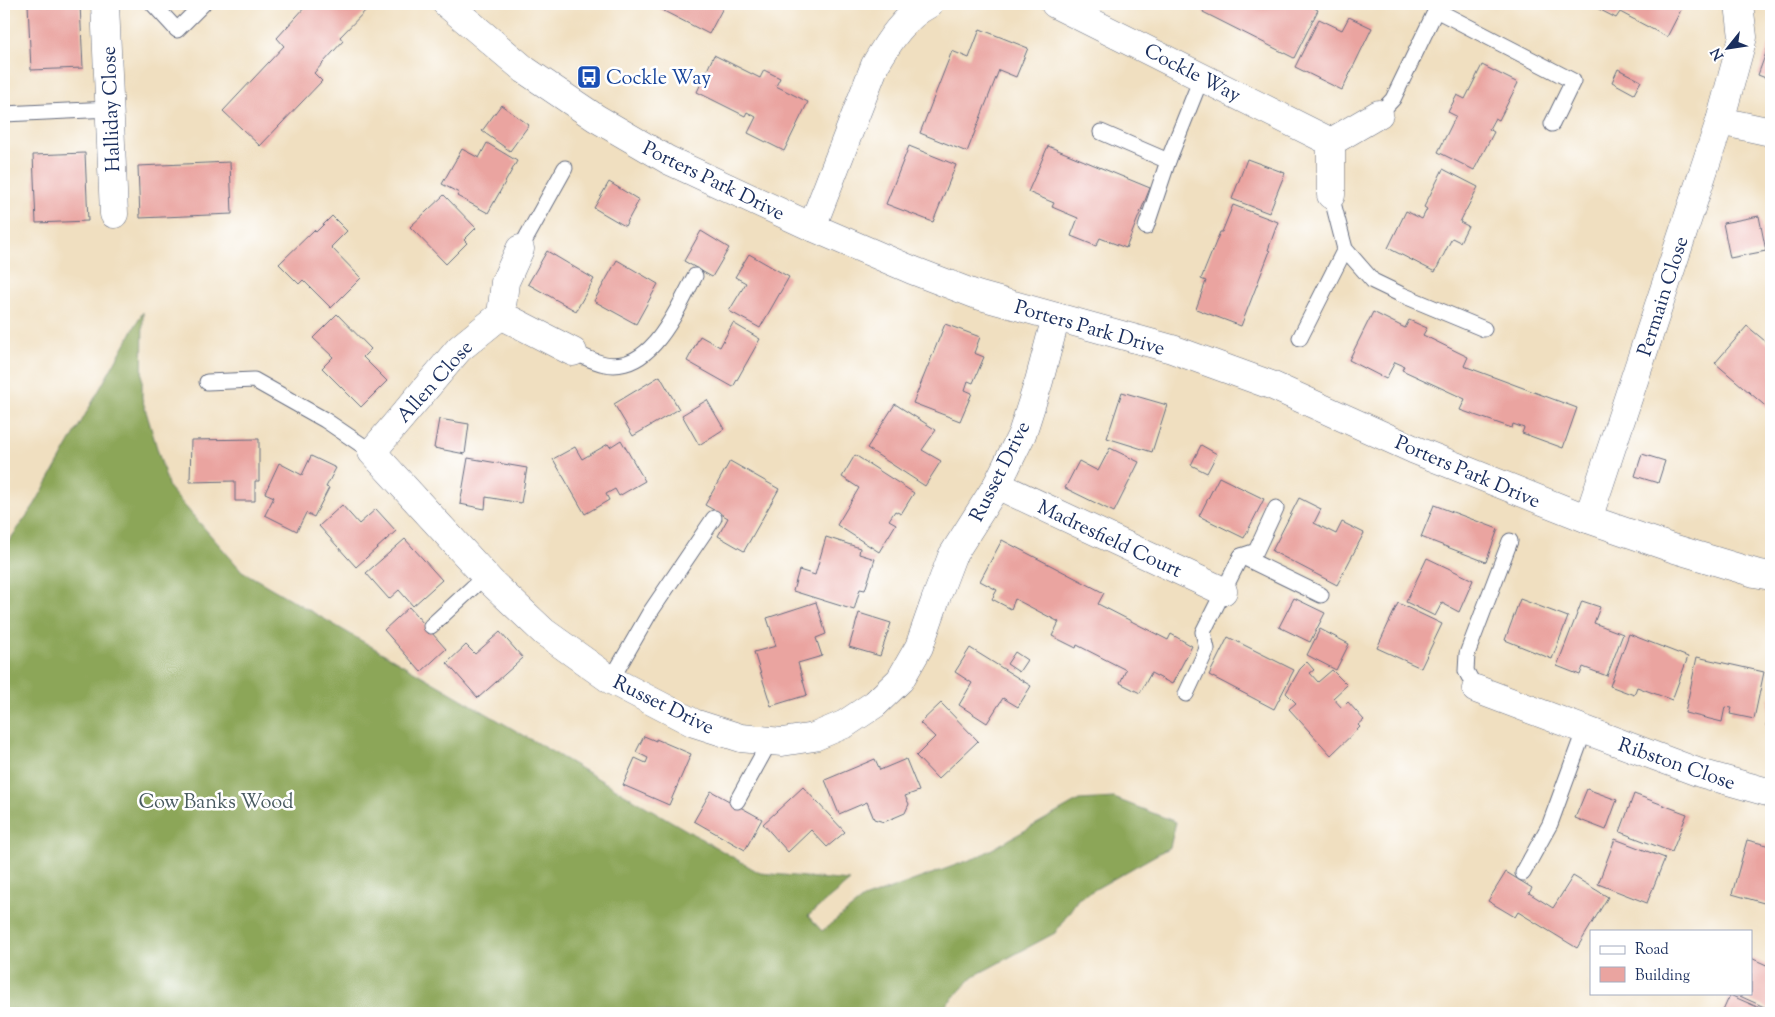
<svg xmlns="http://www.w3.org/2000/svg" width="1775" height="1017" viewBox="0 0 1775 1017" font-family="'Sorts Mill Goudy',serif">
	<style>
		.forest { fill: #8ca659; stroke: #546a5c }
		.building { fill: #eaa4a0 }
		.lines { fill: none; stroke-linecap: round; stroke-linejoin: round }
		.service-casing { stroke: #666d80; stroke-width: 17 }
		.minor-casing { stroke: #666d80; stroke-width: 29 }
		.tertiary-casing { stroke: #666d80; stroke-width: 29 }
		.service { stroke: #fff; stroke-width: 15 }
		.minor { stroke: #fff; stroke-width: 28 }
		.tertiary { stroke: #fff; stroke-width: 28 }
		.labels { text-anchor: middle; stroke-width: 5; stroke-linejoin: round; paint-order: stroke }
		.street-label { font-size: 20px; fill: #1b2f5e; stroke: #fff }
		.transit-label { font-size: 20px; fill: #164399; stroke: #fff; text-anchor: start }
		.park-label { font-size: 20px; fill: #485a60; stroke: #fff }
	</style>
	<rect width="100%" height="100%" fill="#fff"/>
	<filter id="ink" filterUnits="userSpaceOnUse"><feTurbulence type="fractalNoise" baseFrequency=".02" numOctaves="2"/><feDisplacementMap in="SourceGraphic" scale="10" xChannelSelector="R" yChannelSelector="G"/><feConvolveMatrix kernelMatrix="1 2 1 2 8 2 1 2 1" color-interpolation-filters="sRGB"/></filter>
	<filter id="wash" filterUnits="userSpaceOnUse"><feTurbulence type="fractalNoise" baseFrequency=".0096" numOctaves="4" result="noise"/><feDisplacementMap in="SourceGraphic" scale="20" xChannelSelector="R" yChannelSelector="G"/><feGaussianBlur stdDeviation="1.12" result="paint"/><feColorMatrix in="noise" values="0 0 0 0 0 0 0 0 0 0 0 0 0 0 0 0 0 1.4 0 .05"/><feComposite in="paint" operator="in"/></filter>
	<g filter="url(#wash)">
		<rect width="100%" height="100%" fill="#f0dfc0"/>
		<!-- forest -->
		<polygon class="forest" points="143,312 142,398 169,488 242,571 760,873 850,881 808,916 822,931 863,899 978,857 1079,800 1114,798 1176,822 1170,847 1078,899 1055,933 974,976 938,1013 4,1013 4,548 35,504"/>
		<g id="blocks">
			<!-- building -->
			<g class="building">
				<polygon points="28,4 80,4 83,68 31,70"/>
				<polygon points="304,4 372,4 340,37 343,41 314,73 322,81 260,146 223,111 284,46 277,38 306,6"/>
				<polygon points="650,4 725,4 709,34"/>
				<polygon points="1207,4 1307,4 1318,10 1294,58 1203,12"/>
				<polygon points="1589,4 1684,4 1667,37 1620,12 1616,18"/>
				<polygon points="1349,17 1372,28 1342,90 1295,67 1319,19 1342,30"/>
				<polygon points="980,29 1028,48 1016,77 999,70 967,152 920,133 952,51 969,58"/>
				<polygon points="1771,39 1771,80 1758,75"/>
				<polygon points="714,55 760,78 764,70 780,78 776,86 808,102 784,151 748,133 756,117 747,112 745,116 697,92"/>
				<polygon points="1482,65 1518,83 1499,120 1495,118 1489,129 1494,132 1474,170 1438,152 1456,116 1448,112 1457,95 1465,99"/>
				<polygon points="1618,69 1641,81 1634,94 1612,82"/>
				<polygon points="501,105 529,125 510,151 482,131"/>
				<polygon points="487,143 517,161 488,213 457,196 459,193 442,184 462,149 479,158"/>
				<polygon points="909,146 956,165 933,222 886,204"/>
				<polygon points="1048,146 1150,188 1126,248 1100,238 1096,246 1071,236 1078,218 1052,207 1054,203 1028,192"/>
				<polygon points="85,153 88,221 36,223 33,155"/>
				<polygon points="1247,159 1285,173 1269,213 1232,199"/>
				<polygon points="230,162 232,214 140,218 138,166"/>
				<polygon points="1443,169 1478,187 1460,222 1468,226 1460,242 1452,238 1435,272 1388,248 1406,211 1422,219 1427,209 1424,207"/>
				<polygon points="609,182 639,200 625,226 594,208"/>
				<polygon points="444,195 476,228 464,240 467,243 446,264 410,227"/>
				<polygon points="1233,205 1278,222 1268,250 1270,251 1241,326 1196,309 1206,281 1201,279 1220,232 1222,232"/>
				<polygon points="332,216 347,231 331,247 361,278 331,308 303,280 299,284 279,264 314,230 316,232"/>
				<polygon points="1759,216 1766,251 1730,258 1723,223"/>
				<polygon points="701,231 729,248 712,277 684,261"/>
				<polygon points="547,251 594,279 576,311 528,284"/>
				<polygon points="749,254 789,277 760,328 729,311 746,283 735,277"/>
				<polygon points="617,260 658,284 636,324 594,301"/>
				<polygon points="1373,312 1405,328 1409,320 1427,328 1423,335 1468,357 1464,366 1577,408 1563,448 1522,433 1524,428 1513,424 1512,428 1460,410 1465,399 1402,370 1404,366 1395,362 1386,379 1349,360"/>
				<polygon points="337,314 371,349 363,357 387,381 361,407 322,368 333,357 313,338"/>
				<polygon points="733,323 760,339 733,387 687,361 700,336 720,347"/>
				<polygon points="945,324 980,337 974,353 984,357 973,383 968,381 965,390 972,393 960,421 913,403"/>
				<polygon points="1747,326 1771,346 1771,409 1770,410 1715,363"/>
				<polygon points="660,376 679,409 633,436 614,404"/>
				<polygon points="1122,392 1167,405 1152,452 1107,438"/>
				<polygon points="707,400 724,429 699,445 682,415"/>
				<polygon points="895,404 936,430 922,450 941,461 925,486 867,448"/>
				<polygon points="439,419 469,424 465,454 434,448"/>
				<polygon points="259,439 259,481 255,481 255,501 235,501 235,481 190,482 191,440"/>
				<polygon points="621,440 645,481 619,496 615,489 606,494 609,500 585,514 553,459 575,447 582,459 608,444 610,447"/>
				<polygon points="1201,445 1217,454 1207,473 1191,465"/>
				<polygon points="1110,448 1139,462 1114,512 1065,488 1079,461 1098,471"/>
				<polygon points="1642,454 1665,461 1658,483 1635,476"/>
				<polygon points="855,455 914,493 901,514 895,511 889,520 896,524 879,552 837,525 859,488 842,477"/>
				<polygon points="311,456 336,468 326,487 329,488 314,517 306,513 297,531 265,515 274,497 265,493 279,463 302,475"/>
				<polygon points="468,458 527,468 521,503 486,497 485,509 460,504"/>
				<polygon points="730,461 779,489 744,551 718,536 728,518 705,505"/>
				<polygon points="1219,477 1264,499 1244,538 1199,516"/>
				<polygon points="1299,498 1321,509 1314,523 1336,534 1342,522 1364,533 1337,585 1272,551"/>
				<polygon points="342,505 359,524 376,509 396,531 356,567 319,526"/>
				<polygon points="1434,505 1498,529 1486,562 1421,537"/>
				<polygon points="826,537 860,548 859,554 875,559 865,590 860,589 854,610 793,591 799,570 815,575"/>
				<polygon points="405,539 442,580 413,606 399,590 389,599 366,573"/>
				<polygon points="1002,540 1104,593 1098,604 1168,640 1171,634 1192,646 1172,684 1151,673 1140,693 1120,683 1126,670 1077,645 1076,648 1052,636 1059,622 1015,599 1011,609 992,599 997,590 980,581"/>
				<polygon points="1427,558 1473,580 1459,612 1442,603 1435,616 1406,602"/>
				<polygon points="1294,598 1325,613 1310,642 1279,627"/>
				<polygon points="1520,599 1568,617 1552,659 1505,640"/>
				<polygon points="1582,601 1600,607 1594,623 1623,634 1607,676 1583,667 1580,675 1557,666"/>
				<polygon points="816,602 826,634 816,638 822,656 798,663 807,695 771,706 754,652 776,646 767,618"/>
				<polygon points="1398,603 1442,624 1421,668 1377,648"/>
				<polygon points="409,607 446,649 421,672 384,630"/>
				<polygon points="859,613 891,623 880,656 849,647"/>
				<polygon points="1320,629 1349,644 1336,670 1307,655"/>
				<polygon points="500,632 523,658 478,698 447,663 466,645 475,654"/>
				<polygon points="1629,634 1688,657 1672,700 1637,687 1634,695 1610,686"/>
				<polygon points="1228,637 1294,670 1274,709 1209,675"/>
				<polygon points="970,648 1031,686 1018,707 1003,698 987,723 959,705 972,683 955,672"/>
				<polygon points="1015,652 1027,660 1019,672 1007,664"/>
				<polygon points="1697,657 1764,672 1754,719 1730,714 1732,708 1725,707 1722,722 1685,713"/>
				<polygon points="1307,662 1314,670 1310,673 1318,682 1332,670 1347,685 1333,698 1342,708 1348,702 1364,720 1358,725 1360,727 1331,755 1289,709 1296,703 1286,693 1300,669"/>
				<polygon points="1770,697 1771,698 1771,727 1766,726"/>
				<polygon points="941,703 978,741 938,779 916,756 935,737 920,723"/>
				<polygon points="644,736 656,741 656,739 691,754 669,805 623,785 635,758 646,763 648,758 636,752"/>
				<polygon points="875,759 880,770 906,759 919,791 905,796 909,804 905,813 884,822 874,819 867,802 839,814 825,780"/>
				<polygon points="803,787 845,832 827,847 811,830 788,852 763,824"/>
				<polygon points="1587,789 1617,800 1606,830 1575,818"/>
				<polygon points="711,791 762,819 745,850 694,821"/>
				<polygon points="1634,794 1687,814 1672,852 1620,832"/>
				<polygon points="1615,839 1665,858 1647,903 1598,884"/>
				<polygon points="1747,840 1771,846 1770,855 1771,855 1771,905 1732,894"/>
				<polygon points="1506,872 1532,888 1529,893 1553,908 1573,876 1608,897 1577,948 1518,912 1515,917 1488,901"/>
				<polygon points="1751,958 1771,967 1771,1010 1733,993 1751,993"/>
				<polygon points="1730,995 1771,1013 1722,1013"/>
			</g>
		</g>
	</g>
	<g filter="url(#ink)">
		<use href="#blocks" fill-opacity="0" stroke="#666d80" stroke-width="1"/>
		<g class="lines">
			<defs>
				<g id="service">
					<polyline points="153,4 177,30 203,4"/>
					<polyline points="4,114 110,109"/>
					<polyline points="1379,114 1393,99 1436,10 1573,81 1552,124"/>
					<polyline points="1101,132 1168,161 1146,227"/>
					<polyline points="1168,161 1202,76"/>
					<polyline points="1331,195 1345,249 1373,281 1400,294 1484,329"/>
					<polyline points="520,249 565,168"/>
					<polyline points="1300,338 1345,249"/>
					<path d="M573,352C583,356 594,362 605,364C652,373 677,309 695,276"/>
					<polyline points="207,382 254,380 325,420 372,452"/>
					<polyline points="1241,556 1321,595"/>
					<polyline points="431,626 485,576"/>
					<polyline points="611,680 649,614 714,518"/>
					<polyline points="1476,689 1466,671 1467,654 1510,541"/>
					<polyline points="1186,694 1207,649 1203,632 1241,556 1256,551 1276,508"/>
					<polyline points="737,801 770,741"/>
					<polyline points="1523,873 1550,824 1584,731"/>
				</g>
				<g id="minor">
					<polyline points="105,4 114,214"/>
					<polyline points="1055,4 1331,142 1331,195"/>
					<polyline points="1720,121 1771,132"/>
					<polyline points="1331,142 1379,114"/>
					<path d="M812,227L875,65C889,41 904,17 929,4"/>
					<polyline points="501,315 459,349 372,452 491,582 544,632 611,680 694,723 741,738 782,742 814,737 845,724 875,704 900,680 919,647 935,601 952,556 997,485 1022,434 1039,381 1056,317"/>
					<polyline points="501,315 573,352"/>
					<polyline points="501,315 505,282 520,249"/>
					<polyline points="997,485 1223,591"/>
					<polyline points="1588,519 1720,121 1743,37 1739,4"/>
					<polyline points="1476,689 1700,773 1771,793"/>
				</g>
				<polyline id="tertiary" points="447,4 525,70 596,118 668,160 812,227 912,270 977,295 1172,349 1271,385 1415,450 1588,519 1672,548 1755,573 1771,576"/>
			</defs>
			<!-- service casing -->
			<use href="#service" class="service-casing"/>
			<!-- minor casing -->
			<use href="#minor" class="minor-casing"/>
			<!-- tertiary casing -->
			<use href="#tertiary" class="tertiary-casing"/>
			<!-- service -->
			<use href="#service" class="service"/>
			<!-- minor -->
			<use href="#minor" class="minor"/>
			<!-- tertiary -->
			<use href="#tertiary" class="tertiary"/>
		</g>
	</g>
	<!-- icons -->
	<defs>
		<symbol id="bus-square" viewBox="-11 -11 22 22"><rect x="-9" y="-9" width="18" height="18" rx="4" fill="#1a4fb4" stroke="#fff"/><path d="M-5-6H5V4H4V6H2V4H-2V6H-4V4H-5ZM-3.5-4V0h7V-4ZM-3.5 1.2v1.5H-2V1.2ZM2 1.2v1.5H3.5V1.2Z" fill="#fff"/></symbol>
	</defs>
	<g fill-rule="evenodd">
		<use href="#bus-square" x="575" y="63" width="28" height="28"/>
	</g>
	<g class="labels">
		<!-- street labels -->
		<g class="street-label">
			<text transform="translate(1193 72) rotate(27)" y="7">Cockle Way</text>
			<text transform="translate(110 109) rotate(-92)" y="7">Halliday Close</text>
			<text transform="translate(714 180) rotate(26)" y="7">Porters Park Drive</text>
			<text transform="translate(1662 296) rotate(-72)" y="7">Permain Close</text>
			<text transform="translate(1090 327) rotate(16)" y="7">Porters Park Drive</text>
			<text transform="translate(434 381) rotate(-48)" y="7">Allen Close</text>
			<text transform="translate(999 471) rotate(-63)" y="7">Russet Drive</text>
			<text transform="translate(1468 471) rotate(23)" y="7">Porters Park Drive</text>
			<text transform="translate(1110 538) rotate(25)" y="7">Madresfield Court</text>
			<text transform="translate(664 704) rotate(26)" y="7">Russet Drive</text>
			<text transform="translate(1677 763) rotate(19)" y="7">Ribston Close</text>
		</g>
		<!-- transit labels -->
		<g class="transit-label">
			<text x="606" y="84">Cockle Way</text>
		</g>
		<!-- park labels -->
		<g class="park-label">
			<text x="216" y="808">Cow Banks Wood</text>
		</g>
	</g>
	<!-- margin -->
	<rect width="1775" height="1017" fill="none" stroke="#fff" stroke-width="20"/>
	<!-- legend -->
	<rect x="1590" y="930" width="162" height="65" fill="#ffffff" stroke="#a4acbf"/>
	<rect x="1600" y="946" width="25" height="8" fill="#ffffff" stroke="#a4acbf"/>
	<text x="1635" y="954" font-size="15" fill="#1b2f5e">Road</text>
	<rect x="1600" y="967" width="25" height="15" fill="#eaa4a0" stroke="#a4acbf"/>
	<text x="1635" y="980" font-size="15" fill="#1b2f5e">Building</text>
	<!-- north arrow -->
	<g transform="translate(1728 48) rotate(240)" stroke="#ffffff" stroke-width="4" paint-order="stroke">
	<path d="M0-4L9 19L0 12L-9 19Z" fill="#1b2f5e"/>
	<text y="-8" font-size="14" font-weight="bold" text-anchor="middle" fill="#1b2f5e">N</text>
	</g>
</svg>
